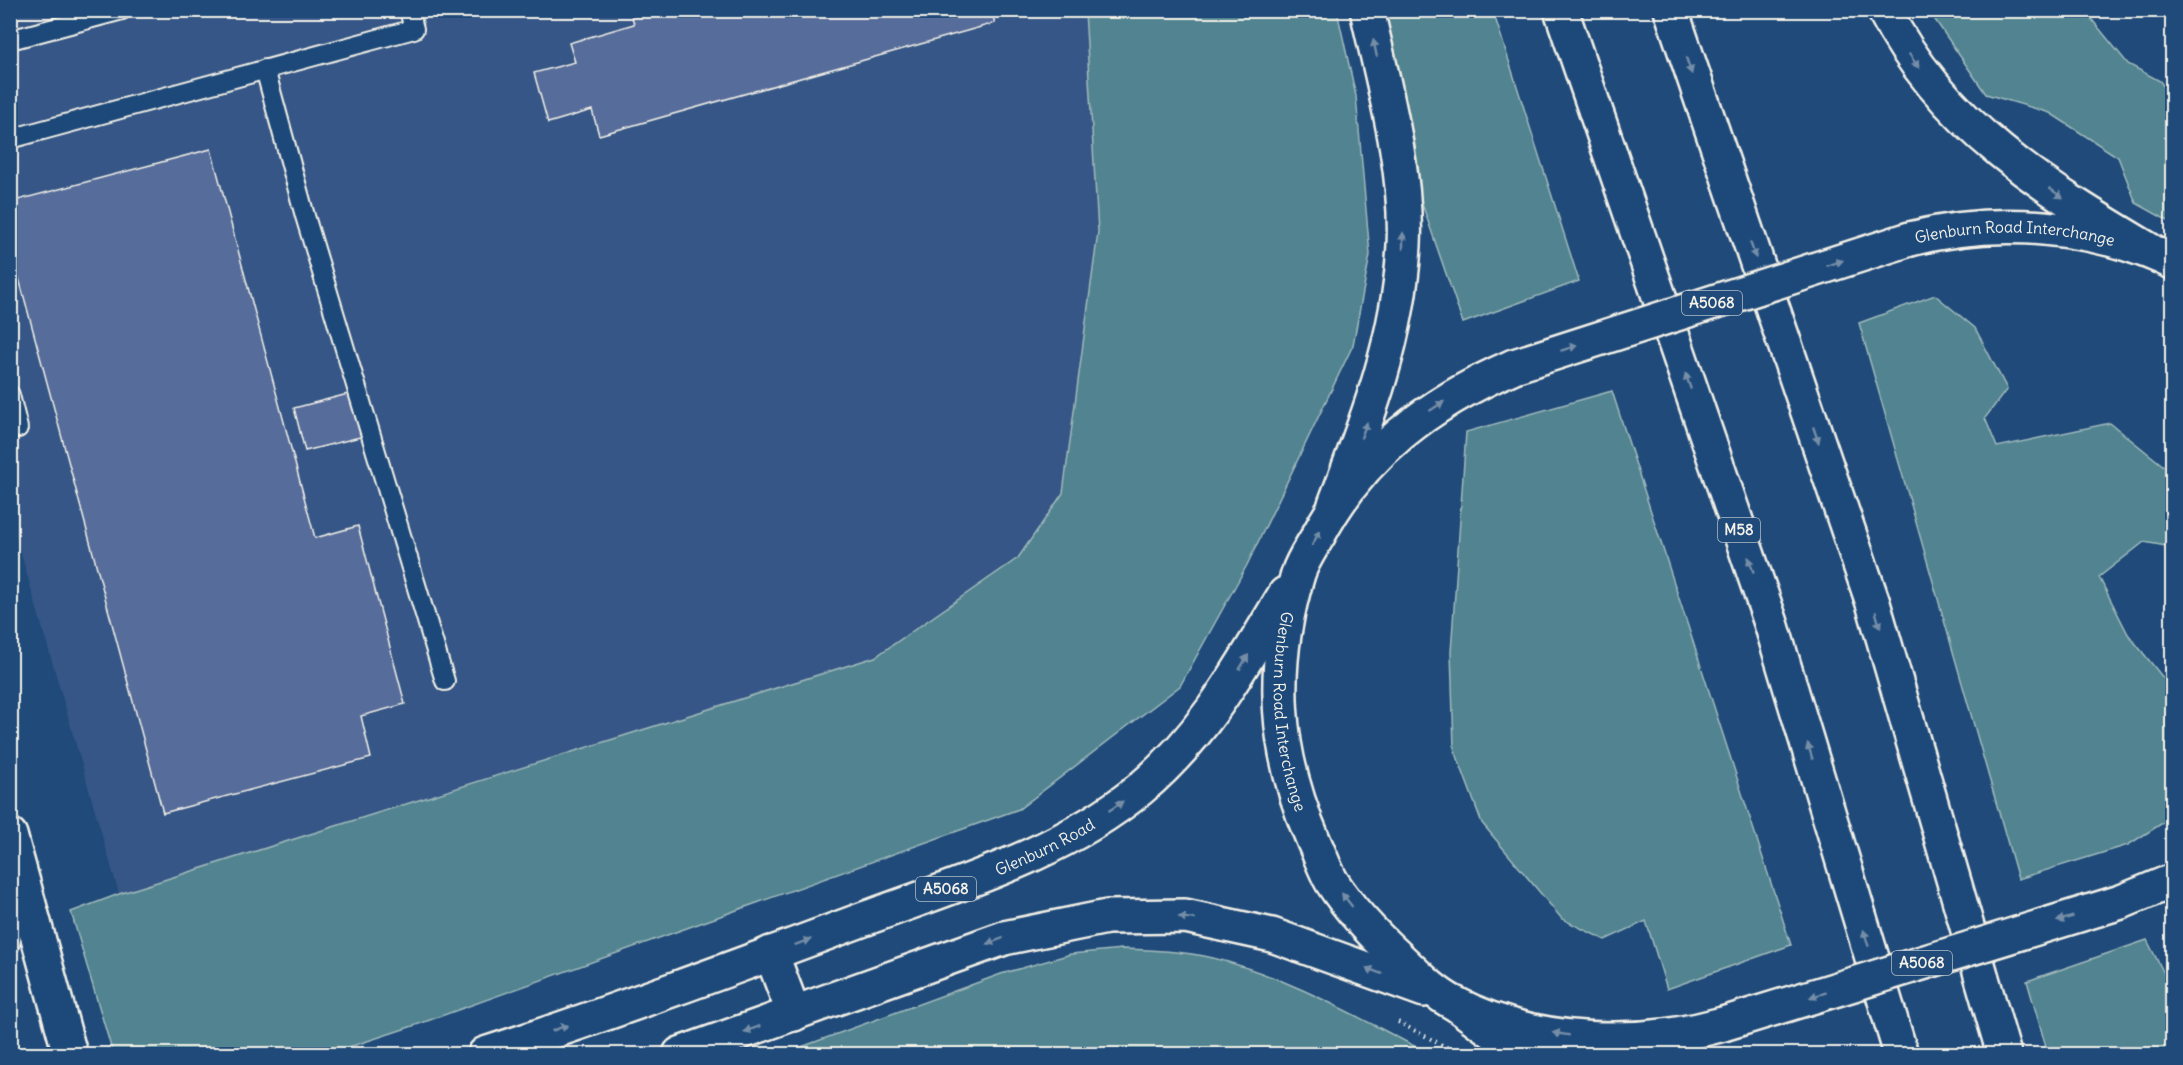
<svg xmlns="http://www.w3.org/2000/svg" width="2183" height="1065" viewBox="0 0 2183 1065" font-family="Delius,sans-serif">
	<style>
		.built { fill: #345786 }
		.green { fill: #518490; stroke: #a2babc; stroke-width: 1.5 }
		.building { fill: #576c9b; stroke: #f4f1e8; stroke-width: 1.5 }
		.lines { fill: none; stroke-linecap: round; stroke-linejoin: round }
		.service-casing { stroke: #f4f1e8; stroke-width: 22 }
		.tertiary-casing { stroke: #f4f1e8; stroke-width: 38 }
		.primary-casing { stroke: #f4f1e8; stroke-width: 38 }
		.motorway-casing { stroke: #f4f1e8; stroke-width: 38 }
		.path { stroke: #f4f1e8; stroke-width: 4; stroke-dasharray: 1.5 4.5; stroke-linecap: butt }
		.service { stroke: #1f4a7a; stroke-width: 18 }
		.tertiary { stroke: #1f4a7a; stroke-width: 33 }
		.primary { stroke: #1f4a7a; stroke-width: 33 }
		.motorway { stroke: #1f4a7a; stroke-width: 33 }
		.primary-bridge-casing { stroke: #f4f1e8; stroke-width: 38; stroke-linecap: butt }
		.primary-bridge { stroke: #1f4a7a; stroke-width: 33 }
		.oneway { fill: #748da6 }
		.labels { text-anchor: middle; stroke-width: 5; stroke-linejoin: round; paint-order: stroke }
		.shield { fill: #1f4a7a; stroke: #b4bfc7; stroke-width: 1.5 }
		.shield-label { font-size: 15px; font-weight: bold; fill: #f4f1e8 }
		.street-label { font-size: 16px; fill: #f4f1e8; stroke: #1f4a7a }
	</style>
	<rect width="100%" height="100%" fill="#1f4a7a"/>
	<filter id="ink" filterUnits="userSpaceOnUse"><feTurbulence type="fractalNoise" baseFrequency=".0167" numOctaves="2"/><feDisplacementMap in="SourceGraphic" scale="12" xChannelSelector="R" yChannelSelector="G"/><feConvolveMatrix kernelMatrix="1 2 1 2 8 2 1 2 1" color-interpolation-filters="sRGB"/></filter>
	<g filter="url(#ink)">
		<!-- built -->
		<polygon class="built" points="11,11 1085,11 1098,232 1063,493 1018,558 875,657 119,894 11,519"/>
		<!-- green -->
		<g class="green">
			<polygon points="1085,11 1337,11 1356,96 1370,255 1353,345 1247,565 1180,686 1019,809 416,1025 328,1054 113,1054 71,912 119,894 875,657 1018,558 1063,493 1098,232"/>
			<polygon points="1383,11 1493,11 1579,281 1463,323 1419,195"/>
			<polygon points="1929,11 2085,11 2128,64 2160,81 2172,99 2172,223 2136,203 2118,157 2050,113 1986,94"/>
			<polygon points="1935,295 1975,328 2007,389 1985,418 1997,447 2110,423 2165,467 2172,467 2172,547 2144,542 2099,577 2128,634 2172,689 2172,817 2128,845 2018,879 1859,323"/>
			<polygon points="1612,391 1791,945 1667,989 1646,921 1605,940 1562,919 1482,823 1454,748 1451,652 1466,432"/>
			<polygon points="2147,940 2172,989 2172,1054 2048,1054 2027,981"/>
			<path d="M1122,949C1153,950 1183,951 1213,958C1290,977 1360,1019 1430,1054H782L1001,974L1071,954Z"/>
		</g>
		<!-- building -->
		<g class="building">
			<polygon points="630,10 991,10 995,23 599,135 592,110 548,123 534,73 575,62 569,43 634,24"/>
			<polygon points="211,149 315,538 358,526 405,704 361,716 371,758 163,813 10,245 10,202"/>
			<polygon points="352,393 364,436 305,451 294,408"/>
		</g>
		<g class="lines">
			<defs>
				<g id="service">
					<polyline points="10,40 122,10"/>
					<polyline points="265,69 305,216 445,681"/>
					<polyline points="10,139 414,29 409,10"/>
					<polyline points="10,395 18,428"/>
					<polyline points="10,944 20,895"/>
				</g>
				<polyline id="tertiary" points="10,835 70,1054"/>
				<g id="primary">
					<path id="s1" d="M1910,239C1995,217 2094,224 2172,262"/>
					<path id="s2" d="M1514,366C1429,403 1362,453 1318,536C1311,548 1302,561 1298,574C1269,668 1275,753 1314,842C1320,855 1325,870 1332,882C1350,910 1375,936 1400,959C1416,974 1434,993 1454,1003C1534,1045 1638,1048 1723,1024"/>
					<polyline points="2121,902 2172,881"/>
					<polyline points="771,953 794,1014"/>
					<path id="s3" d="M485,1054C612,1013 738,966 864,919C958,884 1062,854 1140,789C1205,735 1242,665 1285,594"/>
					<polyline points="680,1054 1004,938 1107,917 1185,916 1272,935 1424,990"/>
				</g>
				<g id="motorway">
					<polyline points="1561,10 1771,623 1901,1054"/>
					<polyline points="1671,10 1873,603 2004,1054"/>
					<path d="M1884,10C1944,128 2047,189 2156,254"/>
					<path d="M1335,504C1368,418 1399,338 1404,245C1408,172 1383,82 1367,10"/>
					<polyline points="1456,1004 1523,1054"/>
				</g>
			</defs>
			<!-- service casing -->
			<use href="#service" class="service-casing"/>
			<!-- tertiary casing -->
			<use href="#tertiary" class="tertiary-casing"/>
			<!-- primary casing -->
			<use href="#primary" class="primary-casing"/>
			<!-- motorway casing -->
			<use href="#motorway" class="motorway-casing"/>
			<!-- path -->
			<polyline class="path" points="1398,1022 1452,1050"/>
			<!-- service -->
			<use href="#service" class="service"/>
			<!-- tertiary -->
			<use href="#tertiary" class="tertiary"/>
			<!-- primary -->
			<use href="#primary" class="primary"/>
			<!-- motorway -->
			<use href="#motorway" class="motorway"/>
			<defs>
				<g id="primary-bridge">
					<polyline points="1514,366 1910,239"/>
					<polyline points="1723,1024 2121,902"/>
				</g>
			</defs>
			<!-- primary-bridge casing -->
			<use href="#primary-bridge" class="primary-bridge-casing"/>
			<!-- primary-bridge -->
			<use href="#primary-bridge" class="primary-bridge"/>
		</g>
		<!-- one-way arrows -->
		<defs><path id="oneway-solid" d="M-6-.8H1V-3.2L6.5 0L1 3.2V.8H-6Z" transform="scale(1.5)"/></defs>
		<g class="oneway">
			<use href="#oneway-solid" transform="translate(1375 48) rotate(-102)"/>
			<use href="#oneway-solid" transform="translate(1914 61) rotate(55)"/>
			<use href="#oneway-solid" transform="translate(1689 66) rotate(71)"/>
			<use href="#oneway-solid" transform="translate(2056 193) rotate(35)"/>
			<use href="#oneway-solid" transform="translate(1403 241) rotate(-90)"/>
			<use href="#oneway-solid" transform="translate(1753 250) rotate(71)"/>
			<use href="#oneway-solid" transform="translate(1835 263) rotate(-18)"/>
			<use href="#oneway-solid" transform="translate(1569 348) rotate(-18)"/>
			<use href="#oneway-solid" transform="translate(1688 381) rotate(-109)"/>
			<use href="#oneway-solid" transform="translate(1437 406) rotate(-33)"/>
			<use href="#oneway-solid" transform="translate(1364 430) rotate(-69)"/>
			<use href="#oneway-solid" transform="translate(1816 435) rotate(71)"/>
			<use href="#oneway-solid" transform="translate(1316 538) rotate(-62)"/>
			<use href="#oneway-solid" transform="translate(1751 565) rotate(-109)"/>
			<use href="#oneway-solid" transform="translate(1878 620) rotate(74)"/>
			<use href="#oneway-solid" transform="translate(1244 662) rotate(-59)"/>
			<use href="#oneway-solid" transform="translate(1810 751) rotate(-107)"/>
			<use href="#oneway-solid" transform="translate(1116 806) rotate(-34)"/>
			<use href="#oneway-solid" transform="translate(1347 900) rotate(-128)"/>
			<use href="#oneway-solid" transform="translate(1187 918) rotate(-173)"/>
			<use href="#oneway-solid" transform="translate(2065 919) rotate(163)"/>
			<use href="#oneway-solid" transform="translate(1866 938) rotate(-107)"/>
			<use href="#oneway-solid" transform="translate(995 941) rotate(160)"/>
			<use href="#oneway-solid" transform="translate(803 942) rotate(-20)"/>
			<use href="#oneway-solid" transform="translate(1374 971) rotate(-159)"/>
			<use href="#oneway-solid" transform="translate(1818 995) rotate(163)"/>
			<use href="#oneway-solid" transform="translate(560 1028) rotate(-20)"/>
			<use href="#oneway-solid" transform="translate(752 1029) rotate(160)"/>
			<use href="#oneway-solid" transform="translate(1561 1034) rotate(-171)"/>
		</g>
	</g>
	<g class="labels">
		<!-- shield labels -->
		<g class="shield">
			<rect x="1682" y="291" width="60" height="24" rx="4.5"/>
			<rect x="1718" y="518" width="42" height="24" rx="4.5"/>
			<rect x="916" y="877" width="60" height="24" rx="4.5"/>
			<rect x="1892" y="951" width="60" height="24" rx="4.5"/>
		</g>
		<g class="shield-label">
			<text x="1712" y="308">A5068</text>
			<text x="1739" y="535">M58</text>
			<text x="946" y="894">A5068</text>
			<text x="1922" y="968">A5068</text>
		</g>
		<!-- street labels -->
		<g class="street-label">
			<text dy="6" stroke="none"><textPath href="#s1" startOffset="106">Glenburn Road Interchange</textPath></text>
			<text dy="6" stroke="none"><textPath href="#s2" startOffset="448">Glenburn Road Interchange</textPath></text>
			<text dy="6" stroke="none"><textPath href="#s3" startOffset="597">Glenburn Road</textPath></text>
		</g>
	</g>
	<!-- margin -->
	<rect width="2183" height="1065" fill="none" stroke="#1f4a7a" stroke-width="36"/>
	<rect x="18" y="18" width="2147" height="1029" fill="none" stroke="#f4f1e8" stroke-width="2" filter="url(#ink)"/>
</svg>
